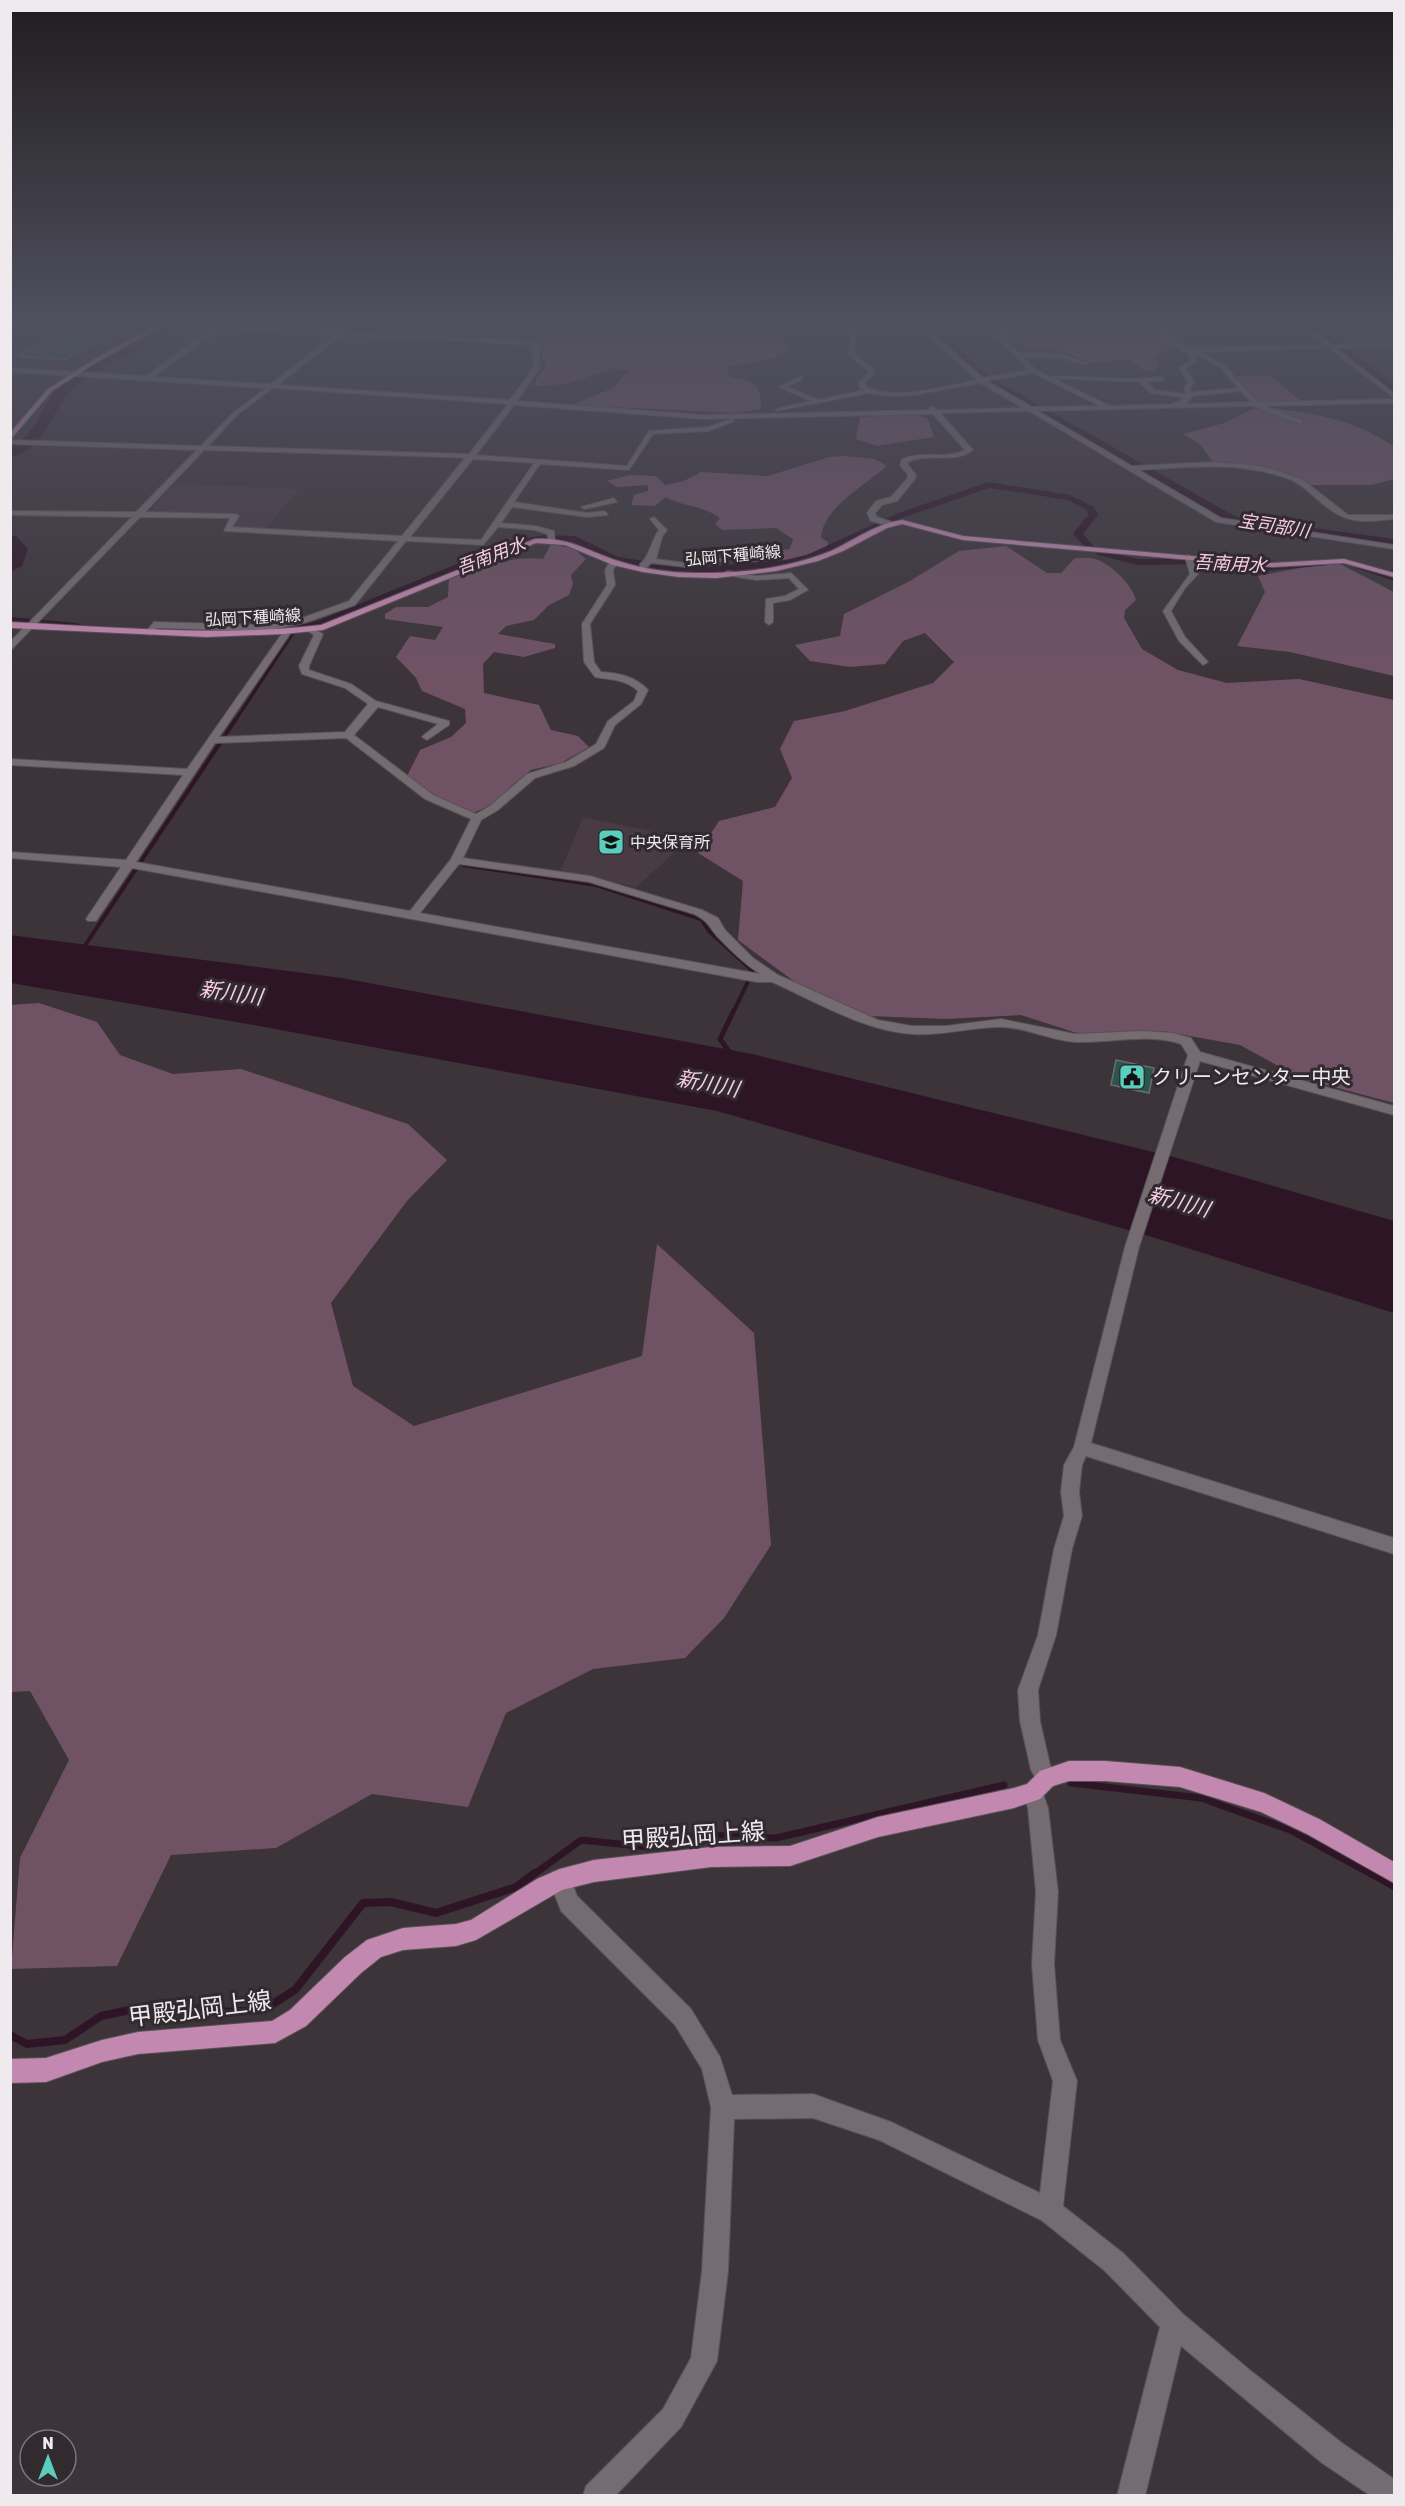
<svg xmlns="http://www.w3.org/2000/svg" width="1405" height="2506" viewBox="0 0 1405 2506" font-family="Rubik,'Noto Sans JP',sans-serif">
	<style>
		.built { fill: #483b44 }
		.green { fill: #705265 }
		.water { fill: #2e1526 }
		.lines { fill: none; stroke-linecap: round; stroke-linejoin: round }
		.stream-far4 { stroke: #2e1526; stroke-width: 3 }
		.stream-far3 { stroke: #2e1526; stroke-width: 4 }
		.stream-far2 { stroke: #2e1526; stroke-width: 5 }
		.stream-far1 { stroke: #2e1526; stroke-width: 7 }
		.stream { stroke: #2e1526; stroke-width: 8 }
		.canal { fill: #2e1526; fill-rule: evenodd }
		.river { fill: #2e1526; fill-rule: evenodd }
		.building { fill: #2b564f; stroke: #66706e; stroke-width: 1.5 }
		.minor-casing { stroke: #585255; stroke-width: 2 }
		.major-casing { stroke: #585255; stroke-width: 2 }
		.minor { fill: #746c71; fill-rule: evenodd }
		.major { fill: #c388af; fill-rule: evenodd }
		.labels { text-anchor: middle; stroke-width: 6; stroke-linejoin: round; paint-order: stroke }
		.far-street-label { font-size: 16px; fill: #efeaed; stroke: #312a2f }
		.far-poi-label { font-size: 16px; fill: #efeaed; stroke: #312a2f; text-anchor: start }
		.far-water-label { font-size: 18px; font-style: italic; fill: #f9cbe8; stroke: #312a2f }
		.poi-label { font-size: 20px; fill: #efeaed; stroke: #312a2f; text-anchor: start }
		.water-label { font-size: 21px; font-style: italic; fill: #f9cbe8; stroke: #312a2f }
		.near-street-label { font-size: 24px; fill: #efeaed; stroke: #312a2f }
	</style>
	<rect width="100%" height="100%" fill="#3c3439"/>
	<!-- built -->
	<g class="built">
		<polygon points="176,484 299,489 265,529 231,528 238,515 148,513"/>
		<polygon points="583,817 683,838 684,844 636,887 561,870"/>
	</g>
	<!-- green -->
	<g class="green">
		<path d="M566,323C601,323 639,319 674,323C682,324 689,328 697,329C727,332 761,326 787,346V351L772,359L730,366L727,369L729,376C754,383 762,381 761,409L735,413L572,405L613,388L629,371L614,368L566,384L535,386L536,379L546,367L539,344L565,328Z"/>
		<polygon points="789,323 839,323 840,325 837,329 819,332 787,330"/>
		<polygon points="985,323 1094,323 1123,333 1163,336 1183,345 1153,356 1159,367 1154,371 1141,369 1130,359 1093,363 1062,351 1031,348 999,341"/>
		<polygon points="1236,376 1271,376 1302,402 1259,403"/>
		<path d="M1272,408C1316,414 1357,420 1394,447V479L1371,485H1311L1258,467L1213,462L1200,444L1183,434L1224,423L1253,409Z"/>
		<polygon points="917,415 928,419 934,437 877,446 856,439 860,417"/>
		<path d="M845,456L875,459L887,466C866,485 823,507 821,538L828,542L827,547C803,557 776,564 751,562L763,553L790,549L793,539L776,528L722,530L715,524L720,518C705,506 683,507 666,497L655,506L631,505L634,495L648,491V485L617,487L607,481L630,475L656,476L665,485L684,481L701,472L768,476L829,457Z"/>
		<path d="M551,544L573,548L586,559L571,575L573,584L569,595L549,605L534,620L506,626L498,634L555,644V648L524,657L494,652L483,664L484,693L539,705L551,730L578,736L589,747L561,763L531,770L510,787L502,800L471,814C447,806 426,794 407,776L420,750L451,737L466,723L465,709L422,691L416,678L396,657L410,636L435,640L443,627L385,619V614L396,607H428L448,597L449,578C478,568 513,555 543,559Z"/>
		<path d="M1006,546L1047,573H1061L1075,558C1081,558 1089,557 1095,559C1111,564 1132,584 1136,600L1125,610L1124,618L1142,649L1178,670L1227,683L1299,679L1394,700V1103L1300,1078L1240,1045L1162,1031L1089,1037L1021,1015L946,1019L869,1016L799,985L738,940L743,881L698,853L719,821L775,807L792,778L780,749L794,721L845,711L933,683L954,662L925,633L903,641L885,664L850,667L810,661L795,645L840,636L844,614L908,582L959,551Z"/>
		<polygon points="1321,564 1340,564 1394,592 1394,676 1290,652 1237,646 1265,592 1258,576"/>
		<polygon points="39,1003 97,1022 120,1055 173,1074 241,1069 408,1124 447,1160 407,1201 331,1303 353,1386 414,1426 642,1356 657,1244 754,1333 771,1545 724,1618 685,1658 593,1669 506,1713 468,1807 372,1794 276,1848 171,1855 117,1966 11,1969 20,1858 69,1760 30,1691 10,1692 10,1005"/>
	</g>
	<!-- water -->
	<polygon class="water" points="10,935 342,978 752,1054 1174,1157 1394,1221 1394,1313 1152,1237 717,1111 259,1026 11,983"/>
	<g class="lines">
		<!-- stream-far4 -->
		<polyline class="stream-far4" points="235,721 296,629"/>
		<!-- stream-far3 -->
		<g class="stream-far3">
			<polyline points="463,865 596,885 701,919 710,932 753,971 734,1011"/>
			<polyline points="82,950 236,719"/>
		</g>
		<!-- stream-far2 -->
		<polyline class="stream-far2" points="731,1054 720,1039 734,1010"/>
		<!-- stream-far1 -->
		<g class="stream-far1">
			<polyline points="1071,1783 1201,1798 1290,1830 1373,1875"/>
			<polyline points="533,1875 581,1840 649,1847 702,1835 776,1838 1004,1785"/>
		</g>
		<!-- stream -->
		<g class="stream">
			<polyline points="1371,1873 1394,1886"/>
			<polyline points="10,2035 27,2044 65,2040 101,2016 163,2003 217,2012 263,2010 295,1990 363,1903 391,1902 436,1913 516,1887 535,1873"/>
		</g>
		<!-- canal -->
		<g class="canal">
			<polygon points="988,482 1070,495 1094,507 1098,515 1083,534 1094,546 1086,548 1073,534 1088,515 1087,510 1068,500 989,488 902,518 813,559 786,566 692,574 613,562 573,542 546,541 520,545 327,624 284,634 279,631 320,620 518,539 546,535 575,536 618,557 692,568 786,560 807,555 896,514"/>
			<polygon points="1101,550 1138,559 1198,558 1267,565 1328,559 1333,562 1328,565 1267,571 1198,564 1138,565 1098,555 1096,553"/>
			<polygon points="1355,564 1394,575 1394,581 1355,568"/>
			<polygon points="10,617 77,623 82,626 77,629 10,623"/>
		</g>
		<!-- river -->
		<g class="river">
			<path d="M166,323H181C157,347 104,362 77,385C51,407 47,449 10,458V448C39,434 43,397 68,378C96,357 135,340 166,323Z"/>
			<polygon points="919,323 932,323 988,376 1229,513 1240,518 1394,539 1394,549 1236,527 1217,519 978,382"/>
			<polygon points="1299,323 1313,323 1394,384 1394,394 1389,393"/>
			<polygon points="10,535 16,536 28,549 22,566 10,572"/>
		</g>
	</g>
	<!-- building -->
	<g class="building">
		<polygon points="66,331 111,334 64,360 17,356"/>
		<polygon points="1116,1060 1154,1068 1149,1093 1111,1085"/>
	</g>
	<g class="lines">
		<defs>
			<g id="minor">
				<path d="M220,323H227L224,326L340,331L344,329L346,332L532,341L539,344L540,367L517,401L703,415L930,410L929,408L932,406L937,410L1023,408L980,383L914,395L890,396L870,393L776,411V409L811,401L779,387L801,376L803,379L787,387L819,400L863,390L860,388L859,382L868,374L867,370L849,355L851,334H808L853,330L856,323H862L855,338V354L872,368L874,374L865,382L866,387C899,401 943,386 977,380L914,323H921L983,378L1029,370L996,337L998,327L1033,323L1003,329L1002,337L1019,353L1061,354L1088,363L1085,365L1061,358L1023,357L1036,370L1049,376L1130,379L1162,377L1164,380L1146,382L1155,390L1187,394L1184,390L1188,381L1179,368L1191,360L1189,355L1175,347L1145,323C1161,323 1174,343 1189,348L1324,345L1297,323H1304L1332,345L1394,343V347L1336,348L1394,393V398L1329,348L1200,352L1224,365L1258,402L1394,399V403L1265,406L1303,421L1301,424L1254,406L1038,411L1132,466L1213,462L1253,465L1276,470L1303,480L1348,515H1394V519C1360,523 1345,524 1318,500C1309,492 1300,483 1289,479C1241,461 1188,467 1139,470L1221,518L1394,545V549L1216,522L1029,411L940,413L973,450C953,465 929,452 908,462V465L916,475L915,479L897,501L882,505L875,513L877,517L892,522L889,526L871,521L867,513L876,501L891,497L907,479L908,475L900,465L902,459C923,450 946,460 965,450L933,414L703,419L514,405L476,455L627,466L649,431L708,427L731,419L734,421L709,431L653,434L629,470L540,464L514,502L587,513L605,511L608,515L587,517L512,507L501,523L536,526L554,531L555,542H549L547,534L535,530L498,527L483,545L406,541L355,605L307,622L266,631L157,628L152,635L145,633L154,622L266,625L302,618L349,601L398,541L224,531L230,518L140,517L10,651V642L132,517L10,515V511L136,512L197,450L10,444V440L201,446L233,413L266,388L10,372V368L146,376ZM220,329L335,335L270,384L154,377ZM342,335L532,345L534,367L510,400L278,385ZM1195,354L1220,367L1238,388L1193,392L1190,390L1194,381L1186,369L1197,361ZM1033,373L1100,406L1032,407L987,381ZM1053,378L1139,382L1151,393L1185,398L1172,404L1110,406ZM273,388L508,404L469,454L208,446L237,415ZM1241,391L1251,402L1186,404L1193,396ZM204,450L447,457L465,458L402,536L232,527L239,516L235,514L145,512ZM473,459L534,463L481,540L410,537Z"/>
				<polygon points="614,498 617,502 585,509 581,507"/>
				<path d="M654,517L667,530L662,537L656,559L686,563L724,558L728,560L686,567L651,563L646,568H640V564C651,555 650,542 659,530L650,519Z"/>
				<polygon points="1189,555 1193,557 1198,574 1185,588 1171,611 1185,637 1208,662 1203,665 1179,641 1163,611 1190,574 1185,557"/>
				<path d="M611,560L618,562L613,570L615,585L590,624L594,662L601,672C619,673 635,676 648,690L641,704L615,725L604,748L574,766L535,778L498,810L481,820L463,858L590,876L702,910L718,918L725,930L753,958L778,975L878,1020L912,1026H946L1001,1019L1075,1034L1142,1031L1173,1033L1191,1038L1200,1052L1394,1106V1115L1200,1061L1139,1247L1091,1443L1394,1538V1554L1086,1456L1082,1465L1079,1492L1082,1516L1072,1549L1056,1635L1038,1690L1040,1721L1050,1765L1057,1778L1054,1785L1047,1788L1040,1785L1048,1808L1058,1892L1054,1964L1060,2040L1077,2081L1063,2206L1123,2253L1183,2314L1251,2371L1342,2443L1394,2479V2496H1371L1322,2463L1181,2346L1145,2496H1117L1160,2327L1105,2271L1041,2220L879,2140L813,2118L734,2119L728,2271L717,2361L681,2427L615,2496H583L586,2486L663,2409L691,2358L702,2271L711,2107L702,2069L675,2025L561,1911L549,1880L552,1872L560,1869L568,1872L577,1896L691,2009L720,2057L732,2095L813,2094L891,2122L1040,2193L1053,2081L1038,2040L1032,1964L1036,1892L1028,1808L1023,1792L1026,1785L1033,1782L1039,1784L1031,1770L1020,1721L1018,1690L1038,1635L1054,1549L1064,1516L1061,1492L1064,1465L1074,1447L1125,1247L1188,1055L1181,1044C1148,1033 1111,1043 1076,1042C1051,1041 1026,1027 1000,1027C971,1027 943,1036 913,1034C864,1031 817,1002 772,982H757L132,868L96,921H88L86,919L121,867L10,858V852L126,860L183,775L10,765V759L187,769L283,632L286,631L290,634L219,737L345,732L368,704L345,688L302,674L299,666L314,635L306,630L310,627L323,634L309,666V670L351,684L376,701L449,721V725L427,740L422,737L424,735L438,724L378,707L354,735L433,795L476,814L490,806L527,774L566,762L596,744L608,721L634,701L638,691C625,679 611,680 595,677L584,662L582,624L607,585L605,570ZM346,738L425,799L471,819L451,859L410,911L136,862L215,743ZM459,864L589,882L694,914C710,923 707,924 717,936C730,950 744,963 760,974L420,913Z"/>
				<polygon points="728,571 756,576 791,573 808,590 790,600 773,603 773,622 769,625 765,622 766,599 785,596 799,589 789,578 756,580 725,575 724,573"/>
			</g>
			<g id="major">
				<polygon points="160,323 168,323 97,362 52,391 10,440 10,433 48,389 93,360"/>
				<path d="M902,520L963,536L1272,563L1344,559L1394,573V577L1344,563L1272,567L963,540L902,524L887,528L843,551L818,561L776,571L716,578L679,577L643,572L613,565L565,545L536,543L323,630L284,634L206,637L10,628V622C115,627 217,637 321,625L535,539C569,537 587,551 618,561C643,569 669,573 695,573C740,574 789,568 831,551C855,540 875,524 902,520Z"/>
				<polygon points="1069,1761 1105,1761 1180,1767 1264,1793 1321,1820 1394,1862 1394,1883 1307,1834 1261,1812 1180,1787 1105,1781 1069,1781 1053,1786 1040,1799 1014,1808 878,1837 790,1866 711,1867 594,1882 562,1890 476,1940 456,1946 403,1950 381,1957 361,1973 306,2026 275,2043 138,2054 102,2062 46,2082 10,2083 10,2059 46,2058 102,2040 138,2032 272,2021 290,2010 345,1957 367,1940 403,1928 456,1924 471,1920 537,1879 560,1869 594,1860 711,1847 790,1846 878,1817 1014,1788 1027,1784 1040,1771"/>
			</g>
		</defs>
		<!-- minor casing -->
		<use href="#minor" class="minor-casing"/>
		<!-- major casing -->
		<use href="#major" class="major-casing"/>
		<!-- minor -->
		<use href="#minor" class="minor"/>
		<!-- major -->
		<use href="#major" class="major"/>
	</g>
	<!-- sky -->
	<linearGradient id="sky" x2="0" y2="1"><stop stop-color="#211d1f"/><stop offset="0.48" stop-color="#50505f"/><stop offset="1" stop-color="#50505f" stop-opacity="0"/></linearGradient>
	<rect width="1405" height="674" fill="url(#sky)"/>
	<!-- icons -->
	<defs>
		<symbol id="school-square" viewBox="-11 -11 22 22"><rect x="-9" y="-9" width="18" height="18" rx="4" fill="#5acebd" stroke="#312a2f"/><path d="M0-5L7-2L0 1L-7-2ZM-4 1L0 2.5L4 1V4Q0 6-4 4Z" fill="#111"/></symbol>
		<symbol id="civic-square" viewBox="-11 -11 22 22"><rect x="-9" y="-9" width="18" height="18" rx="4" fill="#5acebd" stroke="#312a2f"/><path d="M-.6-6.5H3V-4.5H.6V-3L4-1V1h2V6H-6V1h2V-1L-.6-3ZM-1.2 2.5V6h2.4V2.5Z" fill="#111"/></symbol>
	</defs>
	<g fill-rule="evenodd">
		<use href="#school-square" x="596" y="827" width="30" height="30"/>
		<use href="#civic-square" x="1117" y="1062" width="30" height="30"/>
	</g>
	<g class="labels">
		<!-- far-street labels -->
		<g class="far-street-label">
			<text transform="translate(733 555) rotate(-5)" y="6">弘岡下種崎線</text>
			<text transform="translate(253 617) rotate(-3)" y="6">弘岡下種崎線</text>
		</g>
		<!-- far-poi labels -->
		<g class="far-poi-label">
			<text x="630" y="848">中央保育所</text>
		</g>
		<!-- far-water labels -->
		<g class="far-water-label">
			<text transform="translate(1274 526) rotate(9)" y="6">宝司部川</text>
			<text transform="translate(491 556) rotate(-21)" y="6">吾南用水</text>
			<text transform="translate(1230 564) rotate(3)" y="6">吾南用水</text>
		</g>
		<!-- poi labels -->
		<g class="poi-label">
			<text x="1152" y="1084">クリーンセンター中央</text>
		</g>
		<!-- water labels -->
		<g class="water-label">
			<text transform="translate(231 993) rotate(8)" y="7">新川川</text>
			<text transform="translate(708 1084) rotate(11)" y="7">新川川</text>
			<text transform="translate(1179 1202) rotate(15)" y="7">新川川</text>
		</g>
		<!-- near-street labels -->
		<g class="near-street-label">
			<text transform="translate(693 1836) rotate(-4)" y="8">甲殿弘岡上線</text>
			<text transform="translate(200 2009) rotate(-7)" y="8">甲殿弘岡上線</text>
		</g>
	</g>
	<!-- border -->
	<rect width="1405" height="2506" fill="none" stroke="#efeaed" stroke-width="24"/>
	<!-- north arrow -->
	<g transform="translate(48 2458)"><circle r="28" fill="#312a2f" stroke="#7d777b" stroke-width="1.5"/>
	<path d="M0-4.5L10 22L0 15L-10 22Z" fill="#5acebd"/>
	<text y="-9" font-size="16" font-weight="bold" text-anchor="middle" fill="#efeaed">N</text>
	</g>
</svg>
